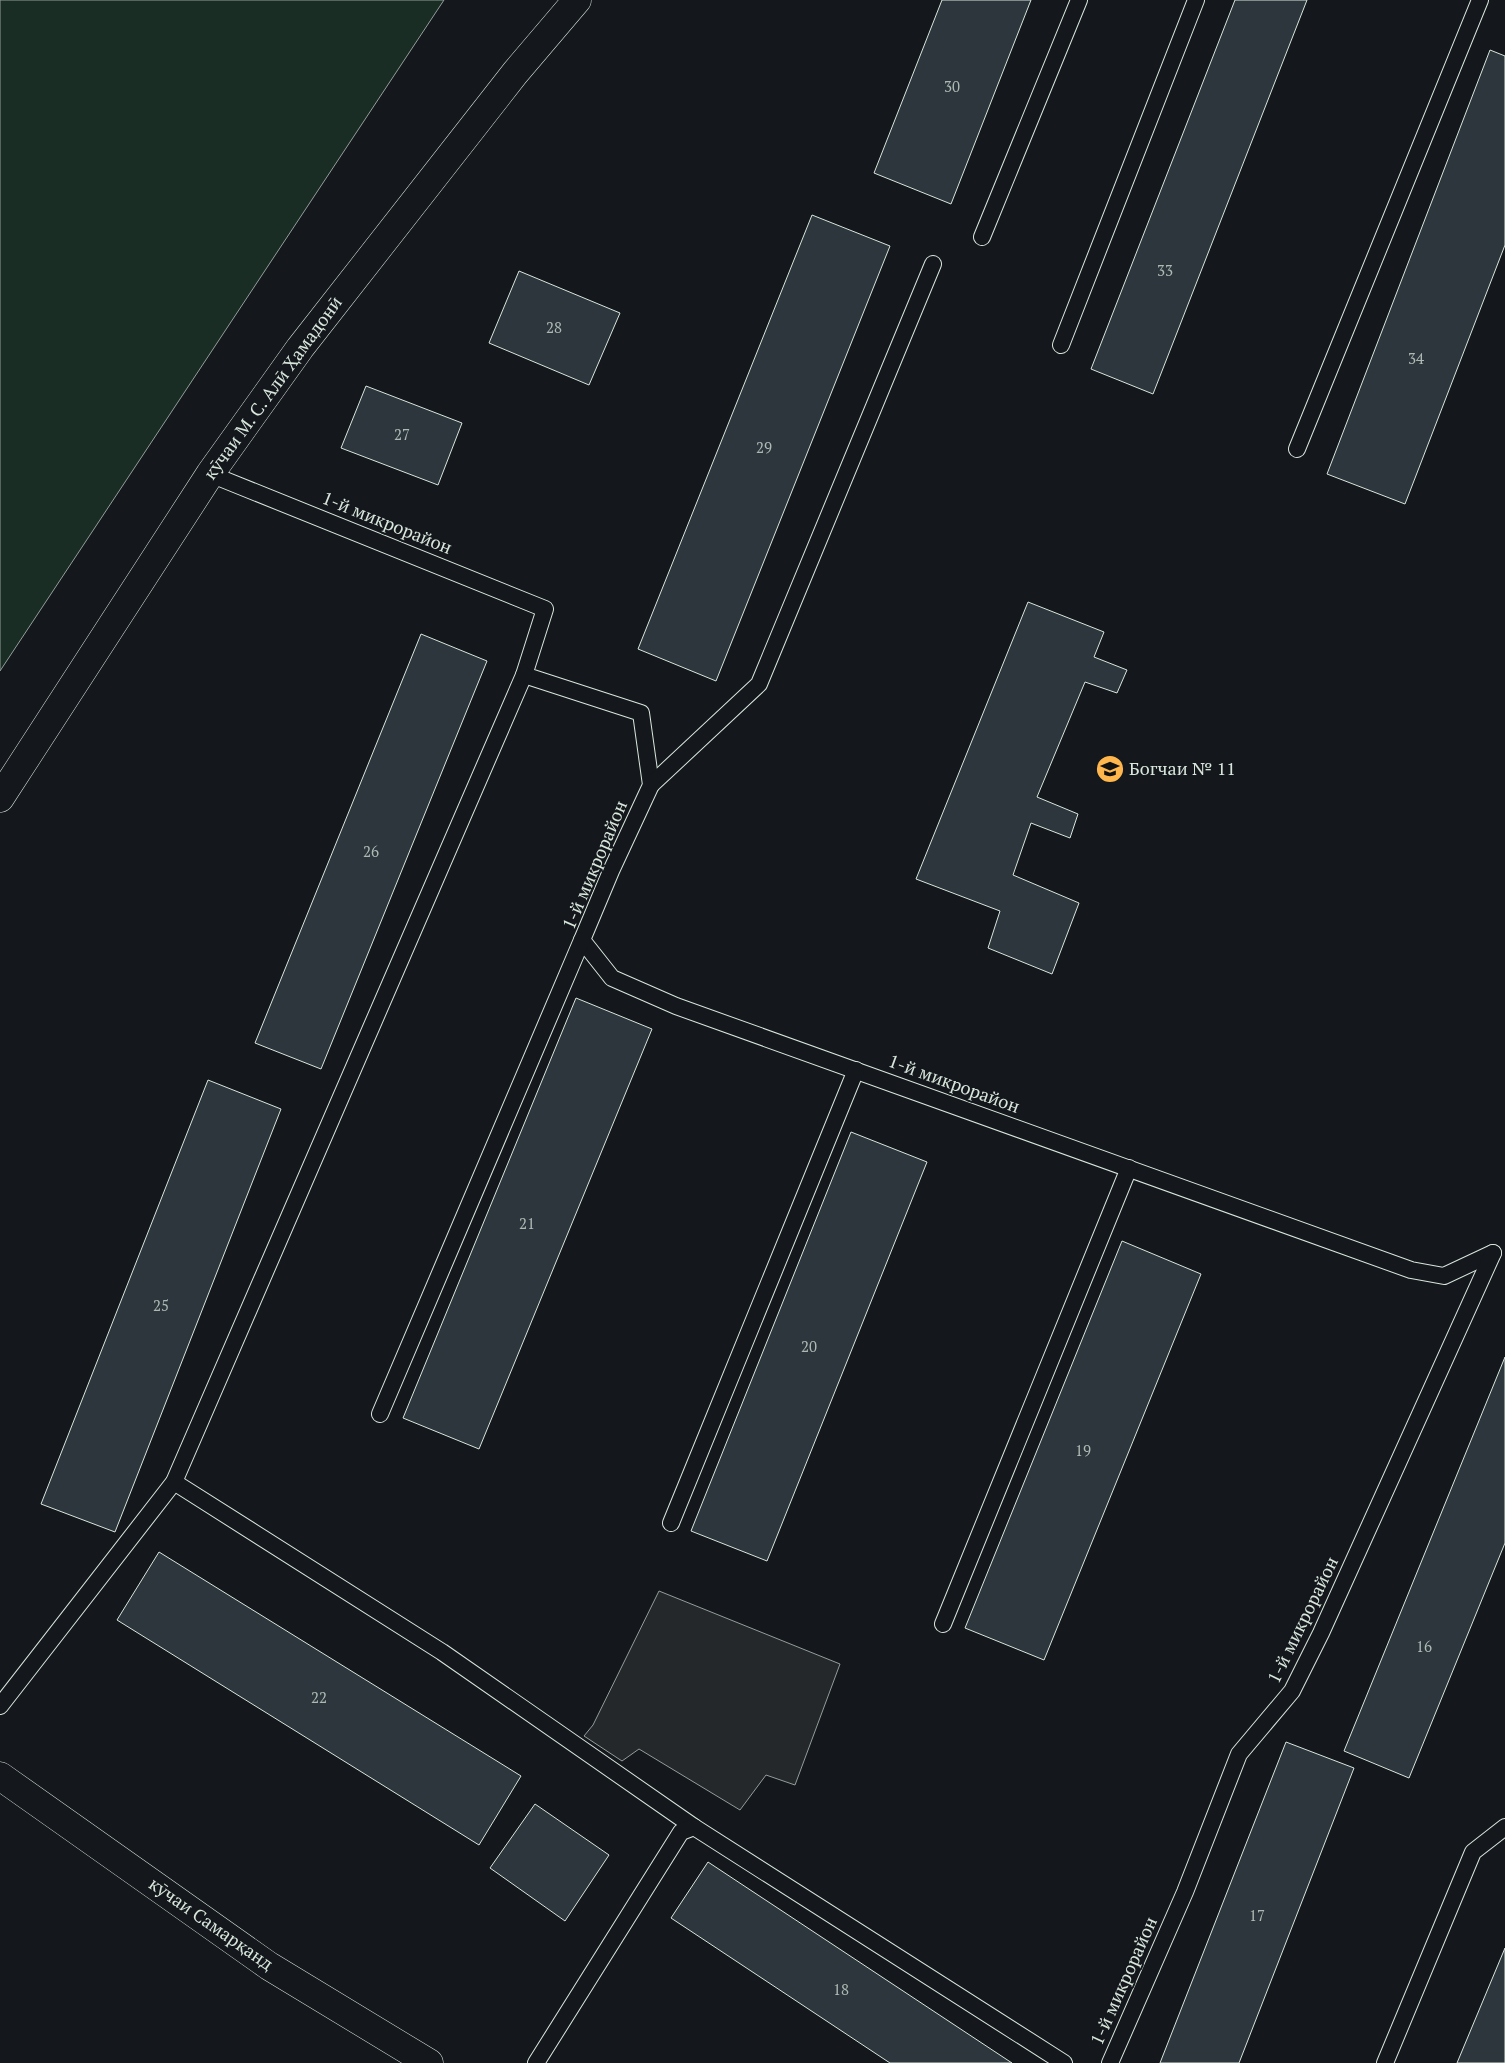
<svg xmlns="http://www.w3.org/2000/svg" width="1505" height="2063" viewBox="0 0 1505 2063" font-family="'PT Serif',serif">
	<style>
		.green { fill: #1a2d24; stroke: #939e99 }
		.parking { fill: #24282b; stroke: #939e99 }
		.building { fill: #2c363c; stroke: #d8e6dc }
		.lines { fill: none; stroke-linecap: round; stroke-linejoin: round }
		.service-casing { stroke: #d8e6dc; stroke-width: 18 }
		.tertiary-casing { stroke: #d8e6dc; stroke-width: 29 }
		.service { stroke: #14181c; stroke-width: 16 }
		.tertiary { stroke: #14181c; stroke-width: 28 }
		.labels { text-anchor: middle; stroke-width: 4; stroke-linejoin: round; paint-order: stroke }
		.number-label { font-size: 15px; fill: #adbab4 }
		.street-label { font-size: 18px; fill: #d8e6dc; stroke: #14181c }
		.poi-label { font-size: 18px; fill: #d8e6dc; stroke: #14181c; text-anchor: start }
	</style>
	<rect width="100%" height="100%" fill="#14181c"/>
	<!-- green -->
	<polygon class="green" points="0,0 444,0 0,671"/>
	<!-- parking -->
	<polygon class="parking" points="659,1591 840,1664 795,1785 766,1775 740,1810 639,1749 622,1761 584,1736 593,1725"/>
	<!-- building -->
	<g class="building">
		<polygon points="942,0 1031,0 951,204 874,173"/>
		<polygon points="1235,0 1307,0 1153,394 1091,369"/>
		<polygon points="1490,50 1505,56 1505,245 1405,504 1327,474"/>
		<polygon points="812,215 890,246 716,681 638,649"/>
		<polygon points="519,271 620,313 589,385 489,343"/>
		<polygon points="366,386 462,423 438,485 341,448"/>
		<polygon points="1028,602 1104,632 1094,657 1127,670 1117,693 1085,682 1037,797 1078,814 1070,838 1031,823 1013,875 1079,903 1052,974 988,948 1000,911 916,879"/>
		<polygon points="421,634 487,661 321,1069 255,1043"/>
		<polygon points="576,998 652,1029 479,1449 403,1418"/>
		<polygon points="208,1080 281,1109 115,1532 41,1504"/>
		<polygon points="851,1132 927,1162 767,1561 691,1531"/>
		<polygon points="1122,1241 1201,1274 1044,1660 965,1628"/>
		<polygon points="1505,1357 1505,1543 1409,1778 1344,1751"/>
		<polygon points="159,1552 521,1776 479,1845 117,1620"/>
		<polygon points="1286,1742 1354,1768 1239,2063 1160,2063"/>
		<polygon points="535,1804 609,1855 565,1921 490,1868"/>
		<polygon points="708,1862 1012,2063 890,2063 671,1918"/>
		<polygon points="1505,1948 1505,2063 1457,2063"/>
	</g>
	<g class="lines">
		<defs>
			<g id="service">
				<polyline points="982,237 1079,0"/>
				<polyline points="1061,345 1196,0"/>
				<polyline points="1297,449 1480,0"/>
				<polyline points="210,474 545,609 524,675 641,713 651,785 611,871 582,940 612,978 676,1006 1411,1270 1444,1276 1493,1253"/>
				<polyline points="651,785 759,684 933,264"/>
				<polyline points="380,1414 582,940"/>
				<polyline points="174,1482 442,1652 694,1827"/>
				<polyline points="671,1523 856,1070"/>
				<polyline points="943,1624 1129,1168"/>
				<polyline points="0,1706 174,1482 524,675"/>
				<polyline points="536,2063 681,1832 694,1827 1064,2063"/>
				<polyline points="1110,2063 1185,1892 1239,1754 1292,1691 1321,1633 1493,1253"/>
				<polyline points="1385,2063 1473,1852 1505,1827"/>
			</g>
			<g id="tertiary">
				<polyline points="0,798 210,474 300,348 515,73 577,0"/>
				<polyline points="0,1776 269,1966 429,2063"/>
			</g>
		</defs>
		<!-- service casing -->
		<use href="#service" class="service-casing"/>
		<!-- tertiary casing -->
		<use href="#tertiary" class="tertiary-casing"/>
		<!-- service -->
		<use href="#service" class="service"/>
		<!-- tertiary -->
		<use href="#tertiary" class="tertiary"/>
	</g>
	<!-- icons -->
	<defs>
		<symbol id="school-disc" viewBox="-11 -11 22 22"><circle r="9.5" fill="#ffb74d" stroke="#14181c"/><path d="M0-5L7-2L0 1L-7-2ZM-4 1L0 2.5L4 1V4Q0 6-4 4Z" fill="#111"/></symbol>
	</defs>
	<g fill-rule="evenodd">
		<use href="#school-disc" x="1094" y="753" width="32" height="32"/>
	</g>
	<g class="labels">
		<!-- number labels -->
		<g class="number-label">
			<text x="952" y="92">30</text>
			<text x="1165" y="276">33</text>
			<text x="554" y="333">28</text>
			<text x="1416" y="364">34</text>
			<text x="402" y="440">27</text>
			<text x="764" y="453">29</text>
			<text x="371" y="857">26</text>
			<text x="527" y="1229">21</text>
			<text x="161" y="1311">25</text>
			<text x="809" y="1352">20</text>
			<text x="1083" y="1456">19</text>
			<text x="1424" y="1652">16</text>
			<text x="319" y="1703">22</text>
			<text x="1257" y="1921">17</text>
			<text x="841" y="1995">18</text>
		</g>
		<!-- street labels -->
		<g class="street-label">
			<text transform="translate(273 388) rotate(-54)" y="6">кӯчаи М. С. Алӣ Ҳамадонӣ</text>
			<text transform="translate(387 523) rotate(22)" y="6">1-й микрорайон</text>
			<text transform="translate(595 865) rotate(-67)" y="6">1-й микрорайон</text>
			<text transform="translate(954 1084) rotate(20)" y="6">1-й микрорайон</text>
			<text transform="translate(1303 1620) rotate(-64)" y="6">1-й микрорайон</text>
			<text transform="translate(211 1924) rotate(35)" y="6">кӯчаи Самарқанд</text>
			<text transform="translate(1124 1981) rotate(-66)" y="6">1-й микрорайон</text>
		</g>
		<!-- poi labels -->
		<g class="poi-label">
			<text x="1129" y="775">Богчаи № 11</text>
		</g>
	</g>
</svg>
